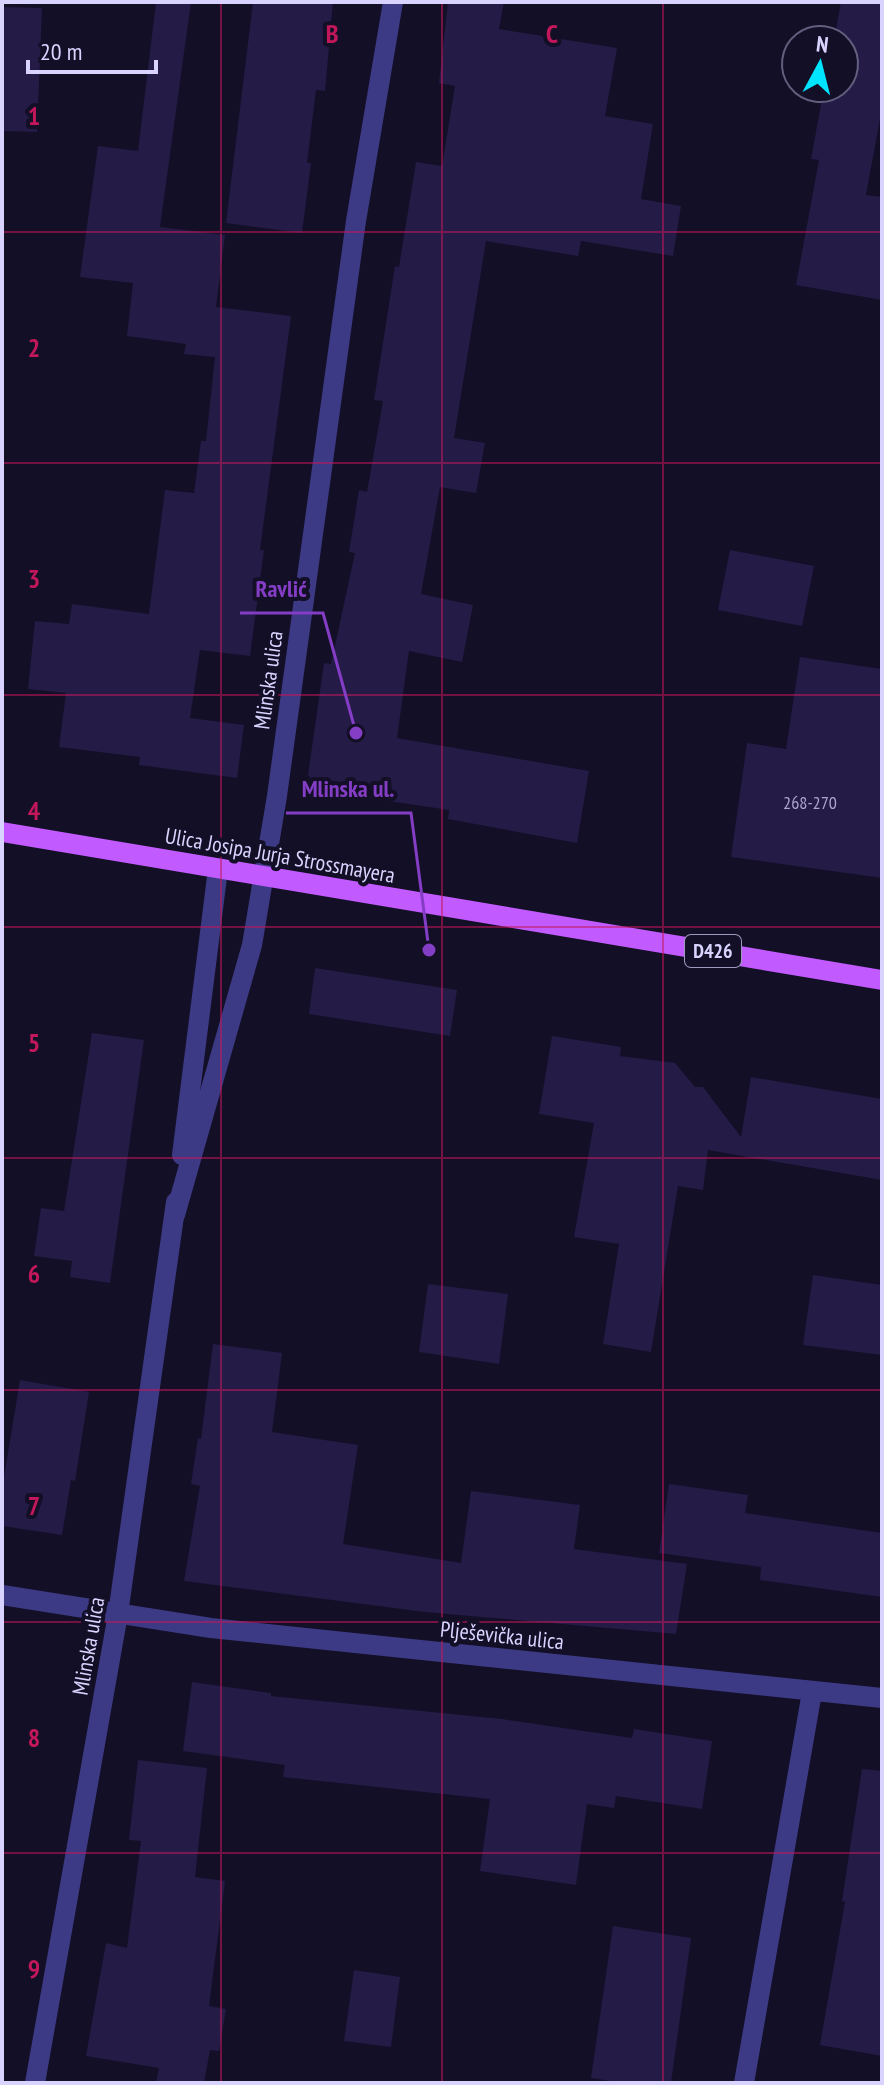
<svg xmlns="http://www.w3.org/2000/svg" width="884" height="2085" viewBox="0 0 884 2085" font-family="'PT Sans Narrow',sans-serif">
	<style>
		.building { fill: #241b47 }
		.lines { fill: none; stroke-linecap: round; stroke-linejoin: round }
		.street { stroke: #3d3a85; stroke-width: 20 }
		.primary { stroke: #c25bff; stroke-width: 20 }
		.grid { fill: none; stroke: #c2185b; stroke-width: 2; stroke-opacity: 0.55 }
		.labels { text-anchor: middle; stroke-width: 8; stroke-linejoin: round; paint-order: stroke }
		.number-label { font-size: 18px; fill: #aca6d1 }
		.shield { fill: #130f26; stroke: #9e99be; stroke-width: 2 }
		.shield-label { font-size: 20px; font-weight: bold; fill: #d9d4ff }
		.street-label { font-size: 22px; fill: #d9d4ff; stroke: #130f26 }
		.grid-label { font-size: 26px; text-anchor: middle; font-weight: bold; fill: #c2185b; stroke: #130f26; stroke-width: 8; stroke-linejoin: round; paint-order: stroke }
		.leader { fill: none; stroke: #843dc5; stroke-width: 3 }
		.callout-dot { fill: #843dc5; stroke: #130f26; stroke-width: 3 }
		.callout-label { font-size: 24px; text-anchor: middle; font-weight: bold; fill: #843dc5; stroke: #130f26; stroke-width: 8; stroke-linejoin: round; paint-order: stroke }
	</style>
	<rect width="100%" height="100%" fill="#130f26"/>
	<!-- building -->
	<g class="building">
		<polygon points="156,2 191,2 160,227 225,235 216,307 291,316 260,550 264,550 250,656 200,650 190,718 244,725 237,778 139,765 140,757 59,747 66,693 28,689 35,621 69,624 72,604 149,614 165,490 194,493 201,441 206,441 215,357 184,354 186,344 127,336 133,283 80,277 98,146 138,151"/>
		<polygon points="253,2 333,2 325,91 316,90 307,163 311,163 302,233 226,223"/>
		<polygon points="448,2 504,2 499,29 617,48 605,116 653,124 641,199 681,206 673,256 581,241 578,256 486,241 454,438 485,443 476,493 440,487 421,594 473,605 462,662 409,651 397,738 589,771 577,843 448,819 449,810 321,791 308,775 324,663 331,664 355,553 349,552 359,490 367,492 383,401 374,400 395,266 399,267 416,162 442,166 455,86 439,83"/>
		<polygon points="841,2 882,2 882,108 866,195 882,197 882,300 796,285 819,160 811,159 824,88 844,88 844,40 834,40"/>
		<polygon points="2,7 42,8 37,132 2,131"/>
		<polygon points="730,550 814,566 802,626 718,610"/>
		<polygon points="800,657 882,669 882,878 731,857 747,743 786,749"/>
		<polygon points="315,968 457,990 450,1036 309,1014"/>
		<polygon points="92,1033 144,1040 110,1283 70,1277 72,1261 34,1256 41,1208 64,1211"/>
		<polygon points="552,1036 621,1047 620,1056 675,1063 695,1087 703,1087 741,1137 751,1077 882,1099 882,1180 708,1150 703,1190 678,1186 651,1352 603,1344 619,1244 574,1237 594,1123 539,1114"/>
		<polygon points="813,1275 882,1285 882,1355 803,1345"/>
		<polygon points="428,1284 508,1294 499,1364 419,1352"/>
		<polygon points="213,1344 282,1353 272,1432 358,1445 343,1544 461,1563 471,1491 580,1505 574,1549 687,1564 676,1634 425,1612 184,1581 200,1486 191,1484 198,1438 201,1439"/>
		<polygon points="20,1380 89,1392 75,1481 71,1480 62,1535 2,1526 2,1489"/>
		<polygon points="669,1484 748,1495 745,1513 882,1533 882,1597 760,1580 761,1567 659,1553"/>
		<polygon points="192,1682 271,1693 271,1696 502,1719 632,1738 634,1729 712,1741 702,1809 616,1796 614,1808 587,1804 576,1885 480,1871 490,1799 283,1777 285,1765 183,1751"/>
		<polygon points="138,1760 207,1768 195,1877 225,1881 209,2006 226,2009 219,2051 210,2050 204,2083 156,2083 159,2068 86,2056 106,1943 127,1948 141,1841 129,1840"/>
		<polygon points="862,1769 882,1771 882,2056 820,2045 845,1902 842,1901"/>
		<polygon points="613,1926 691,1938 671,2083 623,2083 591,2078"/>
		<polygon points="354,1970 400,1977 391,2047 344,2041"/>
	</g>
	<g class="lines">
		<!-- street -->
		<g class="street">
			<polyline points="182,1155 218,869"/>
			<polyline points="175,1215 252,945 277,796 356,221 393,2"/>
			<polyline points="2,1595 211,1628 882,1698"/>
			<polyline points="35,2083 118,1614 176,1202"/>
			<polyline points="744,2083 812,1692"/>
		</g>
		<!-- primary -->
		<polyline class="primary" points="2,832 882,980"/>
	</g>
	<!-- grid -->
	<path class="grid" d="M221,2V2083M442,2V2083M663,2V2083M2,232H882M2,463H882M2,695H882M2,927H882M2,1158H882M2,1390H882M2,1622H882M2,1853H882"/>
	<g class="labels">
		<!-- number labels -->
		<g class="number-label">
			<text x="810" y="809">268-270</text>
		</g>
		<!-- shield labels -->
		<rect class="shield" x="685" y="935" width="56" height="32" rx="6"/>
		<g class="shield-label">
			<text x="713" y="958">D426</text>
		</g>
		<!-- street labels -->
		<g class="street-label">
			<text transform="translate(268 680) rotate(-82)" y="8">Mlinska ulica</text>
			<text transform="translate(280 855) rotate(10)" y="8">Ulica Josipa Jurja Strossmayera</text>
			<text transform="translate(502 1635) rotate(6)" y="8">Plješevička ulica</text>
			<text transform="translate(88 1646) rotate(-80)" y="8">Mlinska ulica</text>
		</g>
	</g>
	<g class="grid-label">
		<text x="332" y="43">B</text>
		<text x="552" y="43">C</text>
		<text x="34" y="125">1</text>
		<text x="34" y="357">2</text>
		<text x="34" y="588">3</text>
		<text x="34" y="820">4</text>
		<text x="34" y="1052">5</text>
		<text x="34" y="1283">6</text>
		<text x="34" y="1515">7</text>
		<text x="34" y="1747">8</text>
		<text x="34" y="1978">9</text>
	</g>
	<!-- callouts -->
	<path class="leader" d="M356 733L323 613H240M429 950L411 813H286"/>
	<g class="callout-dot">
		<circle cx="356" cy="733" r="8"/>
		<circle cx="429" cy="950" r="8"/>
	</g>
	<g class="callout-label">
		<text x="281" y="597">Ravlić</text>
		<text x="348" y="797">Mlinska ul.</text>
	</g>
	<!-- border -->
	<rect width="884" height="2085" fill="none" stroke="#d9d4ff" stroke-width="8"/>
	<!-- north arrow -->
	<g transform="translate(820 64) rotate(7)"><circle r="38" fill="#130f26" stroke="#625e7d" stroke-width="2"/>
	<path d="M0-6L14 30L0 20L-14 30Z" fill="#00e5ff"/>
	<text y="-12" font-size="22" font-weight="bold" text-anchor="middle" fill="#d9d4ff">N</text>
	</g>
	<!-- scale -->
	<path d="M28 60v12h128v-12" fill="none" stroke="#d9d4ff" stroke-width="4"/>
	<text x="40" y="60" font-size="24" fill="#d9d4ff" stroke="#130f26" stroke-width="6" paint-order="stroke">20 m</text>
</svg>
